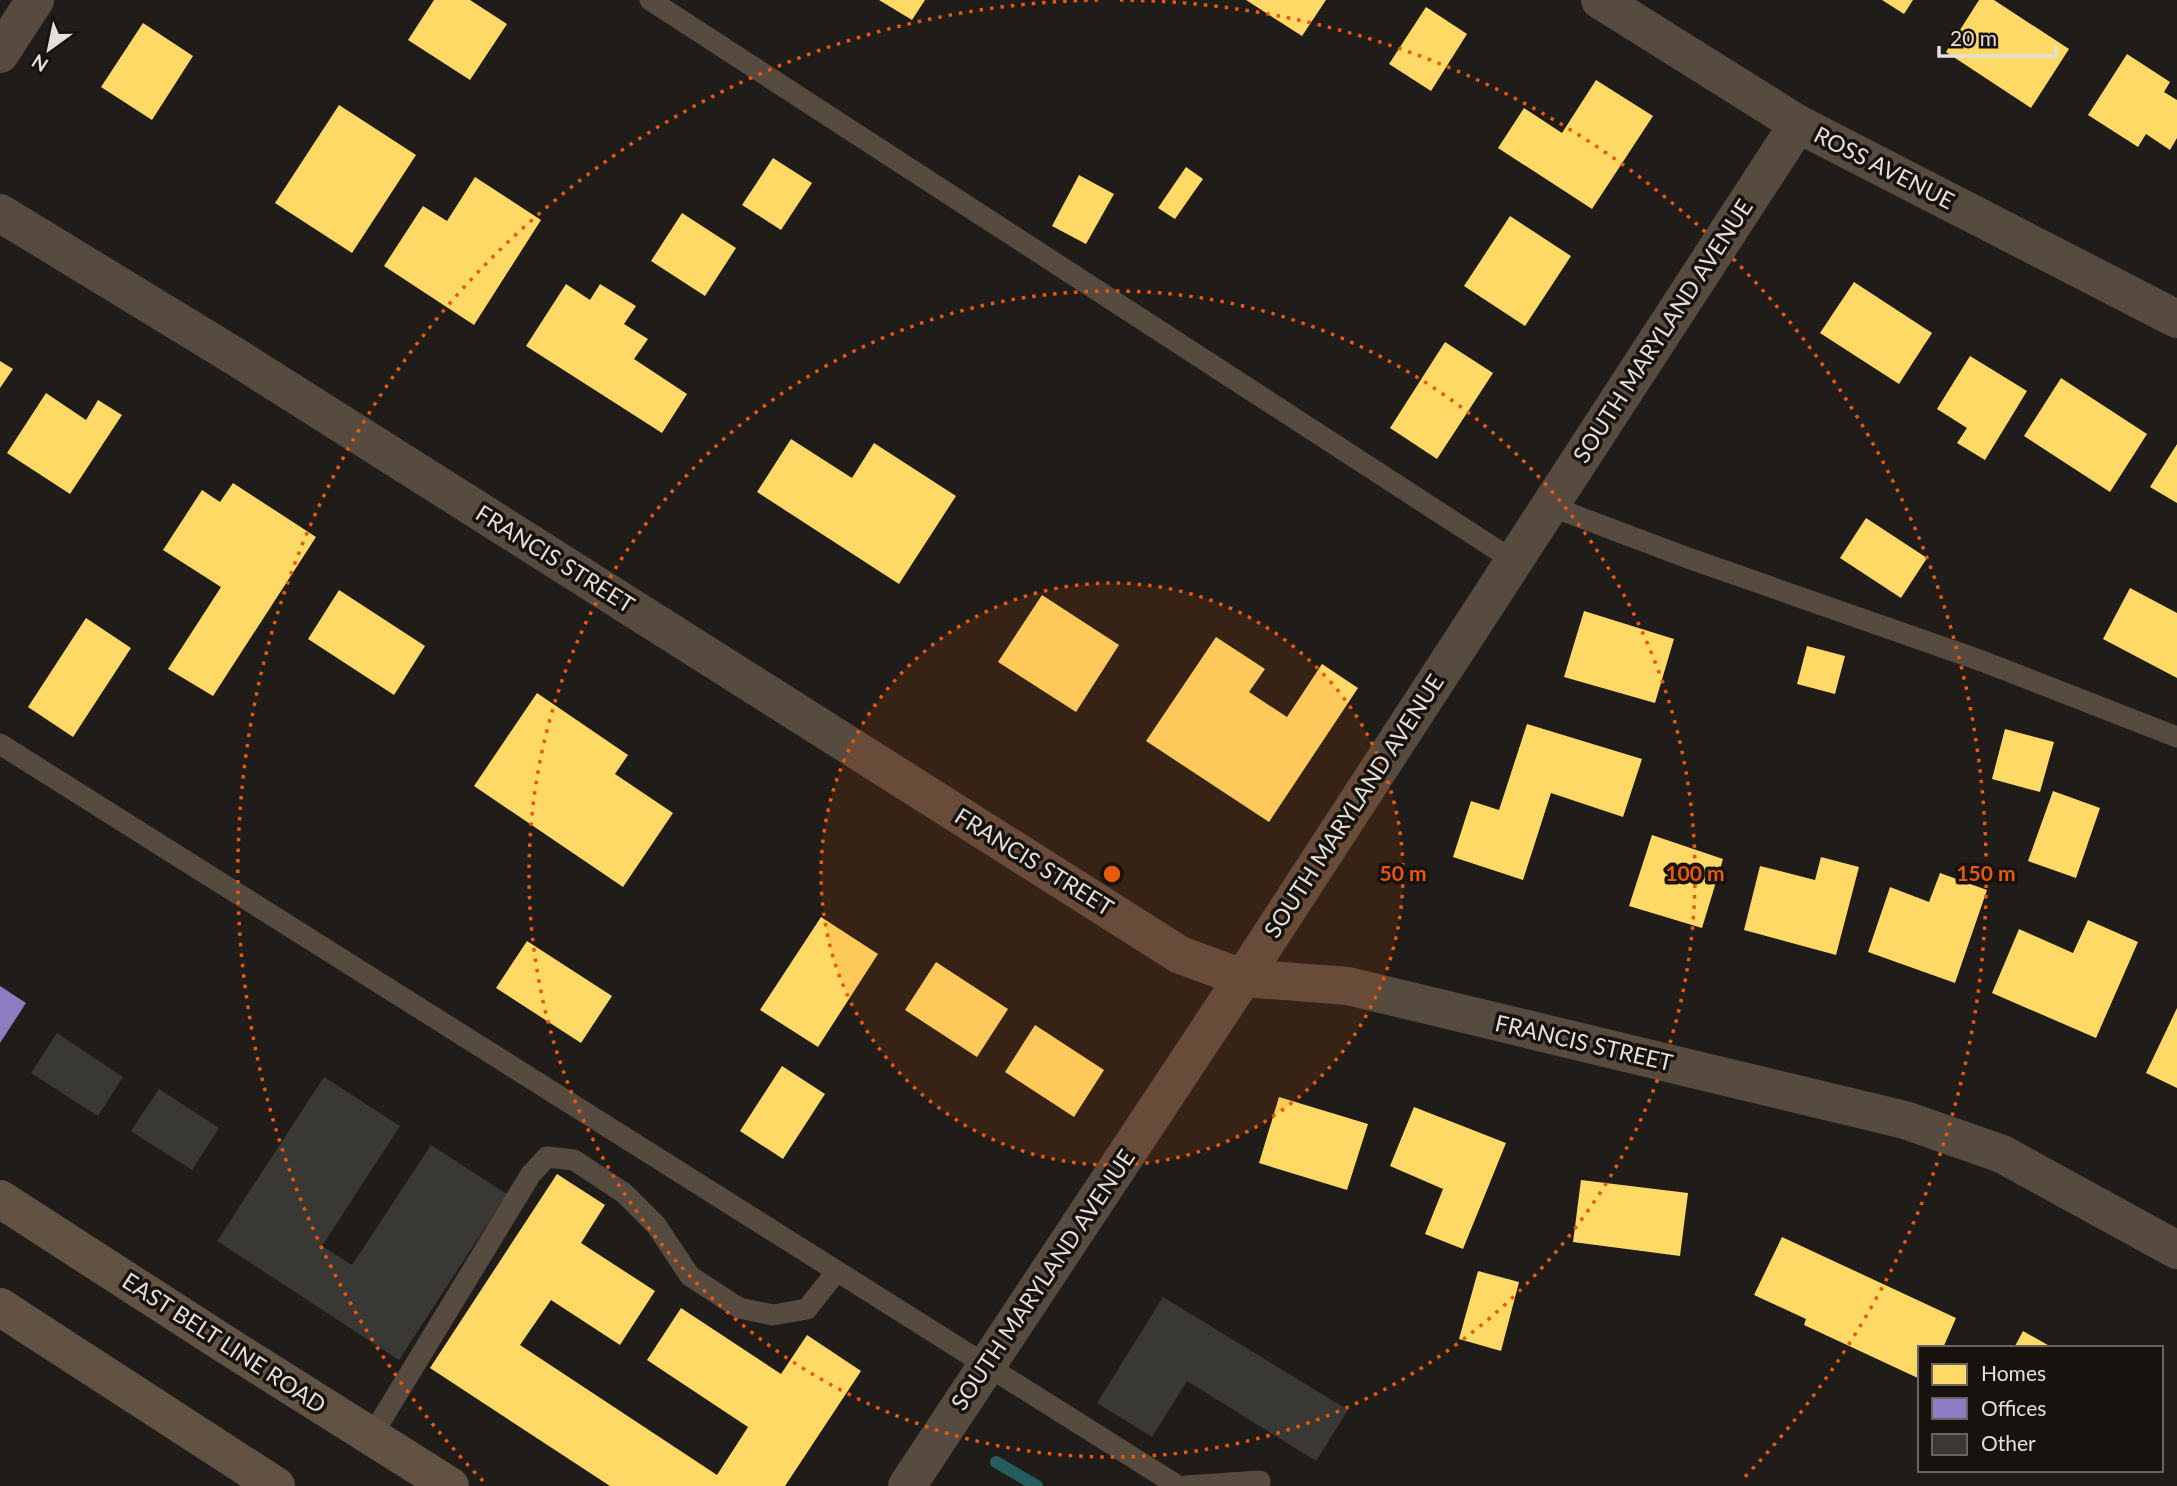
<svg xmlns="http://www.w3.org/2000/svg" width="2177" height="1486" viewBox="0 0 2177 1486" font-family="Lato,sans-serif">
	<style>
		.homes { fill: #ffd966 }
		.offices { fill: #8e7cc3 }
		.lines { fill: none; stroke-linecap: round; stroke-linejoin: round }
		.stream { stroke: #255c5e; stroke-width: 12 }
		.building { fill: #3a3835 }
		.service { stroke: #574b40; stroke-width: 21 }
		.minor { stroke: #574b40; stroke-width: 38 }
		.primary { stroke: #615244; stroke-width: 38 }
		.ring { fill: none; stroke: #e8590c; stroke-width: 3.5; stroke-dasharray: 3.5 7 }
		.labels { text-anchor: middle; stroke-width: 7; stroke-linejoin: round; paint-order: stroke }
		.street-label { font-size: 23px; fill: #e3dfdb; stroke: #18120e }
		.centre { fill: #e8590c; stroke: #18120e; stroke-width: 3.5 }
		.ring-label { font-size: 21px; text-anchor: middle; font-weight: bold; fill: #e8590c; stroke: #18120e; stroke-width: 7; stroke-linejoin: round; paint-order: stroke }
	</style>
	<rect width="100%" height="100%" fill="#1f1c19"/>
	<!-- homes -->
	<g class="homes">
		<polygon points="434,0 470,0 507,24 470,80 408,40"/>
		<polygon points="879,0 925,0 912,20"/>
		<polygon points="1246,0 1326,0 1302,36"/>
		<polygon points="1882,0 1913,0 1904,14"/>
		<polygon points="1979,0 1994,0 2069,49 2031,108 1946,52"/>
		<polygon points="1426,7 1467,34 1431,91 1389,64"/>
		<polygon points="143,23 193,56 152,120 101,87"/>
		<polygon points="2127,54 2170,82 2164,92 2177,100 2177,138 2170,150 2146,134 2138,147 2088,115"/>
		<polygon points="1596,80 1653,116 1592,209 1498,148 1524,108 1562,133"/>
		<polygon points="339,105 416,155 352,253 275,203"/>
		<polygon points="773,158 812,183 781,230 742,205"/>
		<polygon points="1186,167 1203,179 1175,219 1158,208"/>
		<polygon points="1079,175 1114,194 1086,244 1052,226"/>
		<polygon points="475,177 541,220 474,325 384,266 423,206 447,221"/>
		<polygon points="682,213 736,248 705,296 651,261"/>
		<polygon points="1510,216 1571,256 1525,326 1464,286"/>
		<polygon points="1854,282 1932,333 1899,384 1820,333"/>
		<polygon points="566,284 590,300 600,284 636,306 624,324 648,339 634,359 687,394 662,433 526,346"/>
		<polygon points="1445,342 1493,373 1437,459 1390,428"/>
		<polygon points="1970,356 2027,391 1985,460 1957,443 1967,428 1937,409"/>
		<polygon points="0,361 13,369 0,388"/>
		<polygon points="2061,378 2147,434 2110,492 2024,436"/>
		<polygon points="46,393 86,420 98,400 122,415 70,494 7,453"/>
		<polygon points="791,439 852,478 874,443 956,496 899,584 757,492"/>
		<polygon points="2177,444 2177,503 2150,487"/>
		<polygon points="233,483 316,537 213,696 168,669 221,587 163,550 202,490 220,502"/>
		<polygon points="1866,518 1927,558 1901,598 1840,558"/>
		<polygon points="2130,588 2177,613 2177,678 2103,639"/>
		<polygon points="339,590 425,646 394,695 308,639"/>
		<polygon points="1042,595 1119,645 1076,712 998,662"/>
		<polygon points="1584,611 1674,639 1655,703 1564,677"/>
		<polygon points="86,618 131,648 73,737 28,707"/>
		<polygon points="1216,637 1265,669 1249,692 1287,717 1322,664 1358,688 1269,822 1146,741"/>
		<polygon points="1807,646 1845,656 1835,694 1797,684"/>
		<polygon points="537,693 628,755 615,774 673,813 623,887 474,786"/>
		<polygon points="1527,724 1642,759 1623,817 1551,793 1523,880 1453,857 1471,801 1499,810"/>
		<polygon points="2005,729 2054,742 2040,792 1992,779"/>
		<polygon points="2053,791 2100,808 2076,878 2028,861"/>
		<polygon points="1652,835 1723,859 1702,928 1629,906"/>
		<polygon points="1821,857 1859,867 1836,955 1744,930 1760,866 1815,880"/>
		<polygon points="1940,873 1987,890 1955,983 1868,952 1890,887 1929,902"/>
		<polygon points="821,917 878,954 818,1047 760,1010"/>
		<polygon points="2088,920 2138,942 2096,1038 1992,993 2019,929 2073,953"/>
		<polygon points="527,941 612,996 581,1043 496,988"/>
		<polygon points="936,962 1008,1009 977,1057 905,1010"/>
		<polygon points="2177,1008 2177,1088 2146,1073"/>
		<polygon points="1035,1025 1104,1070 1074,1117 1005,1072"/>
		<polygon points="782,1066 825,1094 783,1159 740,1131"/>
		<polygon points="1279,1097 1368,1124 1347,1190 1259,1163"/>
		<polygon points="1414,1107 1506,1143 1463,1249 1425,1234 1443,1189 1390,1166"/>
		<polygon points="557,1174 605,1205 581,1243 655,1291 620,1345 551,1300 520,1345 717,1475 748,1427 647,1360 681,1308 781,1374 807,1335 861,1371 785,1486 610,1486 430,1368"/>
		<polygon points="1581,1180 1688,1193 1680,1256 1573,1242"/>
		<polygon points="1782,1237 1956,1318 1943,1348 1920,1348 1920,1379 1804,1325 1806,1319 1754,1295"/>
		<polygon points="1478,1271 1519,1282 1501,1351 1459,1339"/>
		<polygon points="2023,1331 2053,1348 2014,1348"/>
	</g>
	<!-- offices -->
	<polygon class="offices" points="0,986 26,1003 0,1043"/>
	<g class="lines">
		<!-- stream -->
		<polyline class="stream" points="996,1462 1037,1486"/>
	</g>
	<!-- building -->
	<g class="building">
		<polygon points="57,1033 123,1077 98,1116 31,1073"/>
		<polygon points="324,1077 400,1126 322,1246 352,1265 431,1145 507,1194 399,1360 217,1241"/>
		<polygon points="159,1089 219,1128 192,1170 131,1131"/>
		<polygon points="1163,1297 1348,1410 1316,1461 1187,1381 1152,1437 1097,1403"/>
	</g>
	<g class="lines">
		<!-- service -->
		<g class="service">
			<polyline points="650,0 1514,561"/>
			<polyline points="1550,506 1688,558 1982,661 2177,737"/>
			<polyline points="0,744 1178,1486"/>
			<polyline points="371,1437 531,1174 547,1157 574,1160 624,1193 656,1225 690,1276 739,1308 773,1315 807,1309 836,1272"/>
			<polyline points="1186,1486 1260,1481"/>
		</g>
		<!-- minor -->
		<g class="minor">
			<polyline points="1600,0 1798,124 2177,319"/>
			<polyline points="0,54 35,0"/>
			<polyline points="0,213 236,357 1180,955 1243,978 1348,986 1905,1120 2002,1154 2177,1250"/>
			<polyline points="907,1486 1243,978 1798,124"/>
		</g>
		<!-- primary -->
		<g class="primary">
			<polyline points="0,1199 220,1341 450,1486"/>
			<polyline points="0,1307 276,1486"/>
		</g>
	</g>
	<!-- distance rings -->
	<circle cx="1112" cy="874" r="291" fill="#e8590c" fill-opacity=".12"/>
	<g class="ring">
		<circle cx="1112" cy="874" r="291"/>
		<circle cx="1112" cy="874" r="583"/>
		<path d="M483 1481A874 874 0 0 1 1104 0M1120 0A874 874 0 0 1 1741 1481"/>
	</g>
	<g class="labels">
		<!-- street labels -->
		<g class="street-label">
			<text transform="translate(1884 168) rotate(27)" y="8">ROSS AVENUE</text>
			<text transform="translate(1663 331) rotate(-57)" y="8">SOUTH MARYLAND AVENUE</text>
			<text transform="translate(555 559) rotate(32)" y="8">FRANCIS STREET</text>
			<text transform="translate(1354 806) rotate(-57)" y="8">SOUTH MARYLAND AVENUE</text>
			<text transform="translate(1034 862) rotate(32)" y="8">FRANCIS STREET</text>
			<text transform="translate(1584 1043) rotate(13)" y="8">FRANCIS STREET</text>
			<text transform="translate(1043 1280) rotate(-56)" y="8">SOUTH MARYLAND AVENUE</text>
			<text transform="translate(224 1343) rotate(33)" y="8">EAST BELT LINE ROAD</text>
		</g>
	</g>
	<circle cx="1112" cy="874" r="10" class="centre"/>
	<g class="ring-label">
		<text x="1403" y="881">50 m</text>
		<text x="1695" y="881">100 m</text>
		<text x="1986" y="881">150 m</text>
	</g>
	<!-- legend -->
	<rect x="1918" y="1346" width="245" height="126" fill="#18120e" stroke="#696460" stroke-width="2"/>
	<rect x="1932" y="1364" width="35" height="21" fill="#ffd966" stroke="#696460" stroke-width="2"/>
	<text x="1981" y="1381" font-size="21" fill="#e3dfdb">Homes</text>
	<rect x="1932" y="1398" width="35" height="21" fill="#8e7cc3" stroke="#696460" stroke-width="2"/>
	<text x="1981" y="1416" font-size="21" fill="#e3dfdb">Offices</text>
	<rect x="1932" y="1434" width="35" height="21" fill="#3a3835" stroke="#696460" stroke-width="2"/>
	<text x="1981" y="1451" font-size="21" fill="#e3dfdb">Other</text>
	<!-- north arrow -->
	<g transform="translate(49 49) rotate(213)" stroke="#18120e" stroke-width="5" paint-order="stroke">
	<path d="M0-5L12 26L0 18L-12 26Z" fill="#e3dfdb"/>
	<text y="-10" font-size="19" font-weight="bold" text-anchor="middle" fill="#e3dfdb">N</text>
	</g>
	<!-- scale -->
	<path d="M1939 46v10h117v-10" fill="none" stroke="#e3dfdb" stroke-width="3.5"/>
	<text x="1950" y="46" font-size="21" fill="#e3dfdb" stroke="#18120e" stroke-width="5" paint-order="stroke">20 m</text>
</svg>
